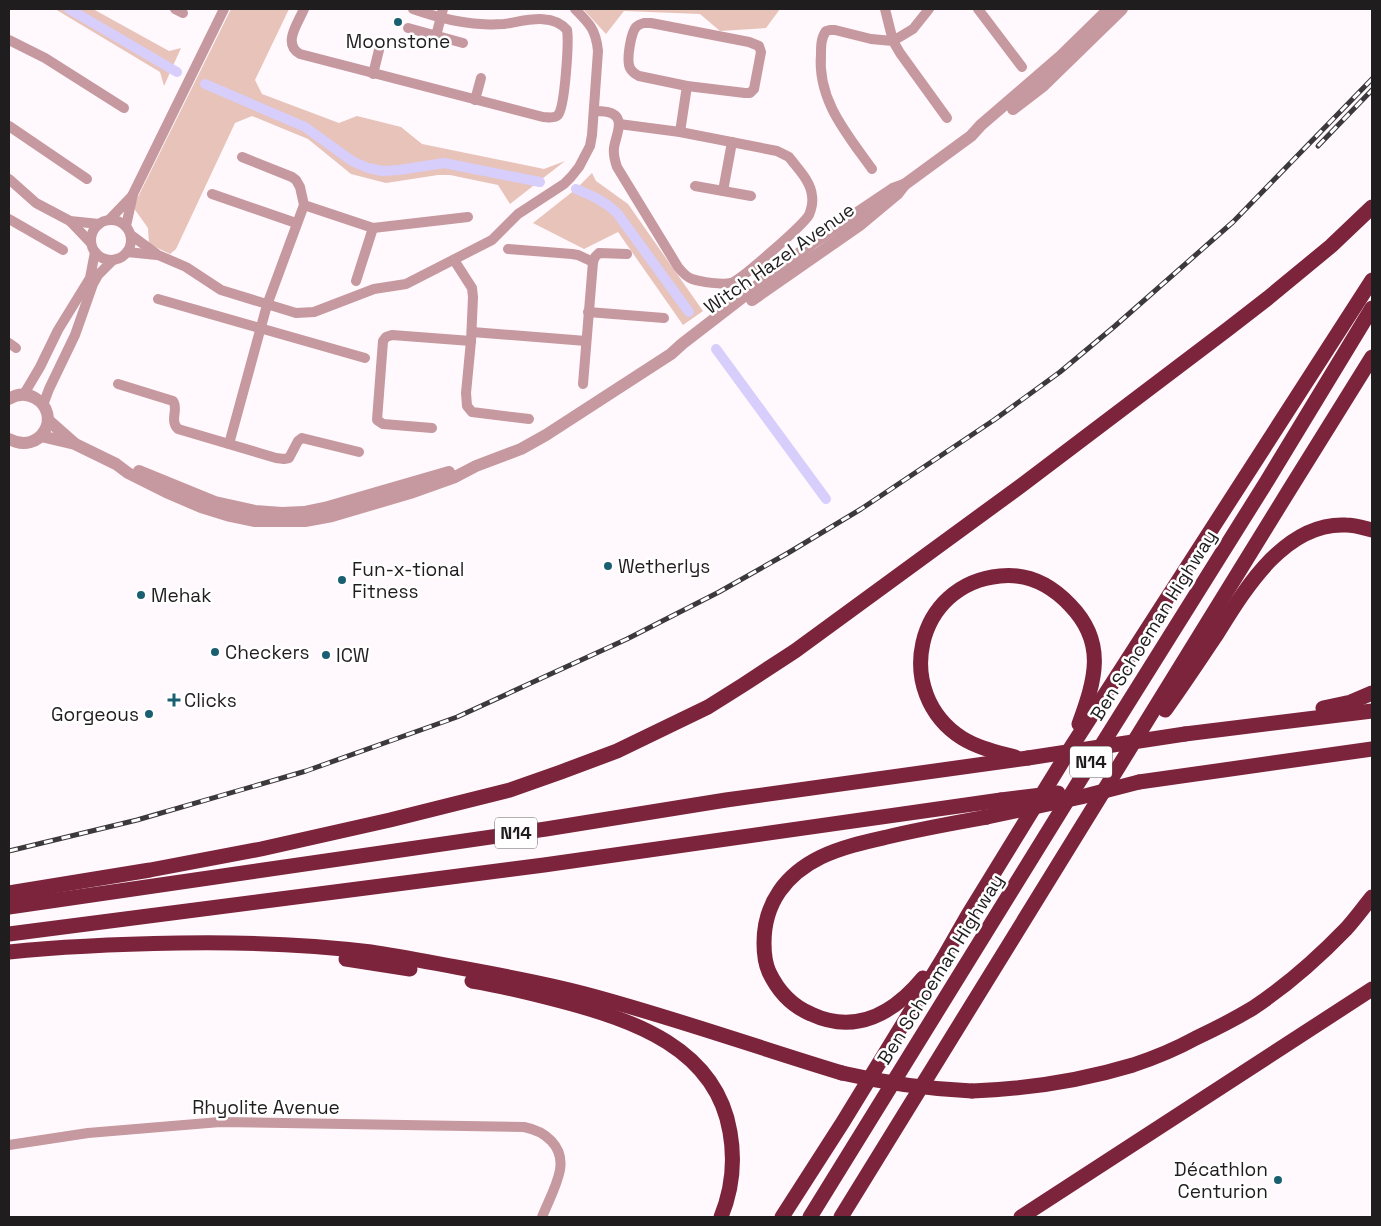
<svg xmlns="http://www.w3.org/2000/svg" width="1381" height="1226" viewBox="0 0 1381 1226" font-family="'Space Grotesk',sans-serif">
	<style>
		.green { fill: #e8c3ba }
		.lines { fill: none; stroke-linecap: round; stroke-linejoin: round }
		.canal { stroke: #d7cefc; stroke-width: 10 }
		.minor { stroke: #c6989f; stroke-width: 10 }
		.tertiary { stroke: #c6989f; stroke-width: 12 }
		.motorway { stroke: #7d243d; stroke-width: 15 }
		.rail-casing { stroke: #3c393b; stroke-width: 5 }
		.rail { stroke: #fff; stroke-width: 3; stroke-dasharray: 9; stroke-linecap: butt }
		.motorway-bridge { stroke: #7d243d; stroke-width: 15 }
		.poi-dot { fill: #1a5f71; stroke: #fff; stroke-width: 2 }
		.labels { text-anchor: middle; stroke-width: 5; stroke-linejoin: round; paint-order: stroke }
		.shield { fill: #fff; stroke: #636162; stroke-width: 1 }
		.shield-label { font-size: 18px; font-weight: bold; fill: #201d1f }
		.poi-label { font-size: 19px; fill: #201d1f; stroke: #fff; text-anchor: start }
		.street-label { font-size: 19px; fill: #201d1f; stroke: #fff }
	</style>
	<rect width="100%" height="100%" fill="#fff8fc"/>
	<!-- green -->
	<g class="green">
		<polygon points="55,9 93,9 169,51 181,48 164,86 160,72"/>
		<polygon points="231,9 289,9 255,80 262,94 339,123 357,116 401,127 422,144 544,169 565,161 510,204 498,185 450,175 438,175 386,183 351,174 308,139 252,116 235,123 176,249 170,254 149,244 148,228 133,207"/>
		<polygon points="583,9 780,9 766,28 720,31 700,14 624,11 606,34"/>
		<polygon points="592,173 596,181 628,204 703,311 683,325 618,232 584,249 533,223 576,189"/>
	</g>
	<g class="lines">
		<!-- canal -->
		<g class="canal">
			<polyline points="69,9 177,72"/>
			<polyline points="205,84 305,127 352,161 368,168 383,171 399,170 444,163 540,182"/>
			<path d="M576,189C592,196 605,201 617,213L689,312"/>
			<polyline points="716,349 826,499"/>
		</g>
		<!-- minor -->
		<g class="minor">
			<polyline points="175,9 183,13"/>
			<path d="M304,9C298,23 282,44 300,54L543,117C548,117 554,119 558,115C565,107 569,41 567,30C552,12 524,21 504,24C497,24 489,25 481,24C458,23 436,17 413,9"/>
			<polyline points="885,9 893,41 913,29 929,9"/>
			<polyline points="978,9 1022,67"/>
			<path d="M644,23H651L749,42L759,46L761,52L754,89L750,93H745L687,86L639,76C635,74 632,72 630,68C626,60 631,33 636,27C639,24 640,24 644,23Z"/>
			<polyline points="408,28 463,43"/>
			<polyline points="436,36 443,9"/>
			<polyline points="9,40 45,58 124,108"/>
			<polyline points="373,74 379,50"/>
			<polyline points="475,100 481,78"/>
			<path d="M594,111C599,111 609,111 613,114C625,120 615,138 614,148C613,155 615,161 617,167L678,267C682,272 686,277 692,279C701,282 722,285 731,283C741,280 803,225 809,215C811,210 813,202 812,196C811,181 797,168 789,157L777,151L680,132L619,124"/>
			<polyline points="9,126 87,179"/>
			<polyline points="680,132 687,86"/>
			<path d="M872,169C847,134 817,100 821,54C821,46 821,38 826,31L830,30H835L871,39L893,41L900,53L947,118"/>
			<polyline points="9,179 36,203 70,221 91,243"/>
			<polyline points="695,186 751,196"/>
			<polyline points="723,191 732,142"/>
			<polyline points="212,194 296,223"/>
			<polyline points="304,205 373,228 468,217"/>
			<polyline points="9,219 63,250"/>
			<polyline points="110,219 133,195"/>
			<circle cx="111" cy="240" r="20"/>
			<polyline points="70,221 99,224"/>
			<polyline points="126,226 133,194 224,9"/>
			<path d="M131,235L158,255L186,267L221,290L296,313L314,312L374,289L406,284L492,240L518,214L564,184L571,177L579,167L590,146L592,135L598,51C596,30 590,24 575,9"/>
			<polyline points="508,249 572,254 578,255 593,262"/>
			<polyline points="127,252 157,255"/>
			<polyline points="454,260 472,288 473,297 471,341 466,393 467,406 472,412 529,419"/>
			<polyline points="356,281 373,228"/>
			<polyline points="158,299 365,358"/>
			<polyline points="588,312 664,318"/>
			<polyline points="472,332 586,341"/>
			<polyline points="9,343 16,348"/>
			<path d="M118,384L173,401C179,409 169,420 178,429L276,458L284,459L289,458L298,441L302,438L359,452"/>
			<polyline points="583,384 593,262 595,257 599,253 627,254"/>
			<polyline points="24,394 40,367 58,330 90,278 95,252"/>
			<polyline points="43,405 49,389 75,335 93,284 98,275 113,260"/>
			<polyline points="432,428 383,424 377,420 383,341 386,337 392,335 471,341"/>
			<polyline points="229,444 267,305 304,205 300,187 296,180 292,177 242,157"/>
			<path d="M9,1145L88,1133L220,1122L524,1127C545,1131 564,1146 560,1170C557,1186 548,1202 542,1217"/>
		</g>
		<!-- tertiary -->
		<g class="tertiary">
			<polyline points="1013,109 1043,86 1122,9"/>
			<polyline points="752,300 861,224 897,194 904,185 971,136 981,125 1061,56 1109,9"/>
			<path d="M9,399C17,394 26,393 35,398C63,414 41,456 9,439"/>
			<polyline points="48,420 74,443"/>
			<polyline points="41,436 75,444 116,464 128,473 166,492 201,507 230,516 254,521 305,521 332,516 410,493 455,477 476,466 521,449 546,435 671,354 682,344 814,242 893,189 904,185"/>
			<polyline points="139,471 215,502 255,511 282,513 304,512 328,507 449,472"/>
		</g>
		<!-- motorway -->
		<g class="motorway">
			<polyline points="1323,708 1351,702 1372,693"/>
			<path d="M1165,710C1183,685 1200,659 1217,634C1245,589 1285,522 1346,525C1355,525 1364,528 1372,530"/>
			<polyline points="1185,734 1372,711"/>
			<path d="M1015,757C997,752 978,748 962,738C892,693 915,584 1000,576C1028,573 1051,585 1070,605C1107,643 1095,680 1079,724"/>
			<polyline points="1139,782 1372,749"/>
			<polyline points="9,893 150,870 261,849 390,820 510,790 561,772 617,751 708,707 743,685 795,651 1022,485 1228,329 1268,298 1331,246 1372,207"/>
			<polyline points="9,907 546,829 726,800 1028,758"/>
			<polyline points="9,934 544,865 1001,800"/>
			<path d="M9,952C66,946 122,944 179,943C243,942 307,944 371,952C405,957 438,964 472,970C510,977 548,984 585,994C672,1017 756,1047 842,1073"/>
			<polyline points="346,959 410,969"/>
			<path d="M923,978C894,1013 856,1035 811,1014C792,1006 778,991 769,972C765,963 764,952 764,943C764,903 786,874 821,857C842,847 865,842 887,837C920,829 954,823 987,817"/>
			<path d="M472,981C502,986 531,993 561,1001C633,1020 716,1048 730,1132C735,1160 732,1190 721,1217"/>
			<path d="M972,1091C1026,1089 1080,1081 1133,1065C1154,1058 1176,1049 1196,1038C1215,1029 1235,1019 1253,1008C1286,986 1318,958 1346,929C1355,919 1363,908 1372,897"/>
			<polyline points="782,1217 843,1122 944,957 968,915 1070,749 1372,280"/>
			<polyline points="810,1217 1088,767 1267,481 1372,308"/>
			<polyline points="841,1217 1288,492 1372,357"/>
			<polyline points="1021,1217 1372,989"/>
		</g>
		<defs>
			<g id="rail">
				<polyline points="1318,146 1372,90"/>
				<polyline points="9,851 137,820 306,771 457,717 627,639 719,592 788,553 861,509 994,420 1060,372 1115,326 1233,222 1372,79"/>
			</g>
		</defs>
		<!-- rail casing -->
		<use href="#rail" class="rail-casing"/>
		<!-- rail -->
		<use href="#rail" class="rail"/>
		<!-- motorway-bridge -->
		<g class="motorway-bridge">
			<polyline points="1028,758 1185,734"/>
			<polyline points="1001,800 1058,793"/>
			<polyline points="987,817 1081,797 1139,782"/>
			<path d="M842,1073C885,1083 927,1089 972,1091"/>
		</g>
	</g>
	<!-- markers -->
	<g class="poi-dot">
		<circle cx="398" cy="22" r="5"/>
		<circle cx="608" cy="566" r="5"/>
		<circle cx="342" cy="580" r="5"/>
		<circle cx="141" cy="595" r="5"/>
		<circle cx="215" cy="652" r="5"/>
		<circle cx="326" cy="655" r="5"/>
		<path d="M171.5 692.5h5v5h5v5h-5v5h-5v-5h-5v-5h5z"/>
		<circle cx="149" cy="714" r="5"/>
		<circle cx="1278" cy="1180" r="5"/>
	</g>
	<g class="labels">
		<!-- shield labels -->
		<g class="shield">
			<rect x="1070" y="746.5" width="42" height="31" rx="4"/>
			<rect x="495" y="817.5" width="42" height="31" rx="4"/>
		</g>
		<g class="shield-label">
			<text x="1091" y="768">N14</text>
			<text x="516" y="839">N14</text>
		</g>
		<!-- poi labels -->
		<g class="poi-label">
			<text x="398" y="48" text-anchor="middle">Moonstone</text>
			<text x="618" y="573">Wetherlys</text>
			<text x="352" y="576">Fun-x-tional<tspan x="352" dy="22">Fitness</tspan></text>
			<text x="151" y="602">Mehak</text>
			<text x="225" y="659">Checkers</text>
			<text x="336" y="662">ICW</text>
			<text x="184" y="707">Clicks</text>
			<text x="139" y="721" text-anchor="end">Gorgeous</text>
			<text x="1268" y="1176" text-anchor="end">Décathlon<tspan x="1268" dy="22">Centurion</tspan></text>
		</g>
		<!-- street labels -->
		<g class="street-label">
			<text transform="translate(779 258) rotate(-35)" y="7">Witch Hazel Avenue</text>
			<text transform="translate(1153 625) rotate(-58)" y="7">Ben Schoeman Highway</text>
			<text transform="translate(940 969) rotate(-58)" y="7">Ben Schoeman Highway</text>
			<text x="266" y="1114">Rhyolite Avenue</text>
		</g>
	</g>
	<!-- border -->
	<rect width="1381" height="1226" fill="none" stroke="#201d1f" stroke-width="20"/>
</svg>
